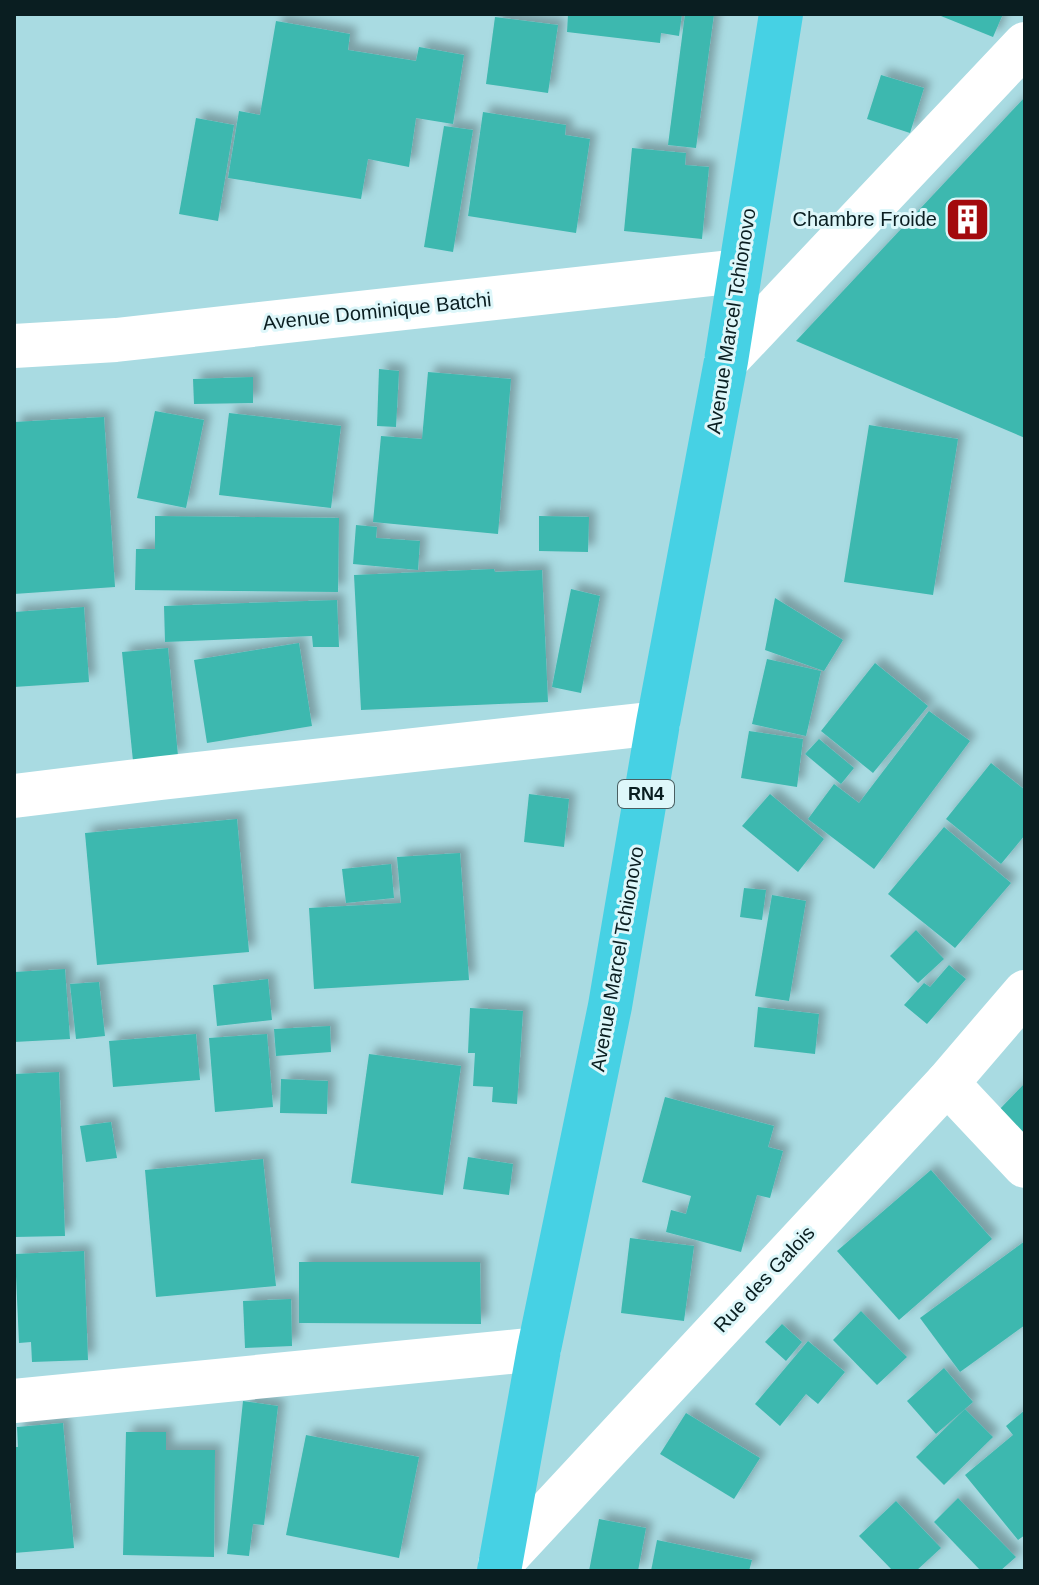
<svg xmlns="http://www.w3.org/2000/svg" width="1039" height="1585" viewBox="0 0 1039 1585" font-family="Arial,sans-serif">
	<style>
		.building { fill: #3db8af; filter: url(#shadow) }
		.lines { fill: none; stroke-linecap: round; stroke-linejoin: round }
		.street { stroke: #fff; stroke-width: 44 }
		.highway { stroke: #46d1e4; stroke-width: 44 }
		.labels { text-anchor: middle; stroke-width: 6; stroke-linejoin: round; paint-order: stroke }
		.shield { fill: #def7fa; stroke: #4a5f62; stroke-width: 2 }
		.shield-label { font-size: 18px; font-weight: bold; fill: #0a1e21 }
		.poi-label { font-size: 20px; fill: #0a1e21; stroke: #def7fa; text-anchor: end }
		.street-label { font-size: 20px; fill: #0a1e21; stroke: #def7fa }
	</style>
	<defs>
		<filter id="shadow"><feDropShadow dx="7" dy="-7" stdDeviation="4" flood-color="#0004"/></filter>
	</defs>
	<rect width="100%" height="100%" fill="#a9dbe2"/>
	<!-- building -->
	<g class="building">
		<polygon points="568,14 682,14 679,36 661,33 660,43 567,32"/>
		<polygon points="685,14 714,14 696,148 668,145"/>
		<polygon points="936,14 1003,14 993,37"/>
		<polygon points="495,17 558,25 548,93 486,84"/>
		<polygon points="276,21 350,34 348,50 416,61 419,47 464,55 453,124 416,118 409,167 368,159 361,199 228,178 239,111 260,115"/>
		<polygon points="881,75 924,88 910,133 867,119"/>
		<polygon points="1025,97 1025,438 796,341"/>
		<polygon points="483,112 566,125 565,135 590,139 576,233 468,216"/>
		<polygon points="196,118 234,125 218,221 179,214"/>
		<polygon points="444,126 473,130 453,252 424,247"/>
		<polygon points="632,148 686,153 685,165 709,167 702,239 624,231"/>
		<polygon points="379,369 399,371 396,427 377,426"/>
		<polygon points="428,372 511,379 498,534 373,522 381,436 422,439"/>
		<polygon points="253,377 253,403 194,404 193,379"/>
		<polygon points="155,411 204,420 186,508 137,498"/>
		<polygon points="229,413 341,426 331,508 219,495"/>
		<polygon points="104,417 115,587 14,594 14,422"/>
		<polygon points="869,425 958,439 933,595 844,582"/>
		<polygon points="155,516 339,518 338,592 135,590 136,549 155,549"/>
		<polygon points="539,516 589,517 588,552 539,551"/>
		<polygon points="356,525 377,527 376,538 420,541 418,570 353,564"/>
		<polygon points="494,569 495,572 542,570 548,702 361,710 354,575"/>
		<polygon points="571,589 600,596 581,693 552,687"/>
		<polygon points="775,598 843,640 824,671 765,650"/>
		<polygon points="337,600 339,647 313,647 312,636 165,642 164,606"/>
		<polygon points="84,607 89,682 14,687 14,612"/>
		<polygon points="299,643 312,726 207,743 194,660"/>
		<polygon points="168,648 178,756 133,761 122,652"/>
		<polygon points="767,659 821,671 806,736 752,724"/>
		<polygon points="875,663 928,706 873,773 821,731"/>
		<polygon points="929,711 970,741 874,869 808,819 834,784 859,803"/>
		<polygon points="749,731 803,739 797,787 741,778"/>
		<polygon points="819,739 854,768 841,784 805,754"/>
		<polygon points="991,763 1025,790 1025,835 1001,864 946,819"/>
		<polygon points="529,794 569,799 564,847 524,842"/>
		<polygon points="770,794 824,839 798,872 742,826"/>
		<polygon points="237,819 249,952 97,965 85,833"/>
		<polygon points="944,827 1011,883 955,948 888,894"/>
		<polygon points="460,853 469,980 314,989 309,908 401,903 397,857"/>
		<polygon points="391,864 394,898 346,903 342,869"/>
		<polygon points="744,888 766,890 762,920 740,917"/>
		<polygon points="772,895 806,901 789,1001 755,996"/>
		<polygon points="916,930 944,959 918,983 890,956"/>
		<polygon points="949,965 966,979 927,1024 904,1005 924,983 930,987"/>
		<polygon points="65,969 70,1039 14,1042 14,972"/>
		<polygon points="268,979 272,1020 217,1026 213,985"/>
		<polygon points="99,982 105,1036 76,1039 70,984"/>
		<polygon points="758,1007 819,1014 815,1054 754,1047"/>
		<polygon points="470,1008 523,1011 517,1104 492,1102 493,1087 473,1086 475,1053 468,1053"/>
		<polygon points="330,1026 331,1052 276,1056 274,1029"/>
		<polygon points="196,1034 200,1080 113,1087 109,1041"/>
		<polygon points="267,1034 273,1107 215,1112 209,1038"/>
		<polygon points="369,1054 461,1066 443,1195 351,1183"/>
		<polygon points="59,1072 65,1236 14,1237 14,1074"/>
		<polygon points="281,1079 328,1081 327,1114 280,1113"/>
		<polygon points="1025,1083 1025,1139 997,1112"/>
		<polygon points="665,1097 774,1126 768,1147 783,1151 770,1198 757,1195 741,1252 666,1232 671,1210 686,1214 691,1196 642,1182"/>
		<polygon points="111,1122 117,1158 86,1162 80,1126"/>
		<polygon points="468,1157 513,1164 509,1195 463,1189"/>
		<polygon points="263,1159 276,1286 156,1297 145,1170"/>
		<polygon points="931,1170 992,1239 899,1320 837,1251"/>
		<polygon points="630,1238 694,1246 684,1321 621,1313"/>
		<polygon points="1025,1241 1025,1325 960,1372 920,1318"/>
		<polygon points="84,1251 88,1360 32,1362 31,1342 19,1343 15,1254"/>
		<polygon points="299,1262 480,1262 481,1324 299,1323"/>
		<polygon points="291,1299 292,1346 245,1348 243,1301"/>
		<polygon points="861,1311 907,1357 877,1385 833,1340"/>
		<polygon points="782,1324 802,1342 786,1361 765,1342"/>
		<polygon points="808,1341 845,1372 818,1404 806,1394 780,1426 755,1404"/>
		<polygon points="944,1368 973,1402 936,1434 907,1401"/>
		<polygon points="243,1401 278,1406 264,1525 253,1524 249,1556 227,1554"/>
		<polygon points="965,1409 993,1437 944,1485 916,1457"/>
		<polygon points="1025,1410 1025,1535 1018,1540 965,1475 1013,1435 1006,1426"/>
		<polygon points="686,1413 760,1458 734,1499 660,1454"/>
		<polygon points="63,1423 74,1548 14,1553 14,1447 18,1447 17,1427"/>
		<polygon points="126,1432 166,1432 166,1450 215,1450 214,1557 123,1555"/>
		<polygon points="306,1435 419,1457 399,1558 286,1535"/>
		<polygon points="958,1498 1016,1557 1000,1571 981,1571 934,1522"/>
		<polygon points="896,1501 941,1548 916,1571 893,1571 859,1536"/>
		<polygon points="599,1519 646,1528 638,1571 589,1571"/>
		<polygon points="657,1540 752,1560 749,1571 651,1571"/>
	</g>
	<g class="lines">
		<!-- street -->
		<g class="street">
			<polyline points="14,346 116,340 739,271"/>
			<polyline points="726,361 1025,44"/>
			<polyline points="14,796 161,778 658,723"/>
			<polyline points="947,1083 1025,1166"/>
			<polyline points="14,1401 539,1349"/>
			<polyline points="500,1564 947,1083 1025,992"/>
		</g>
		<!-- highway -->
		<polyline class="highway" points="499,1571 539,1349 610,1006 658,723 726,361 781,14"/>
	</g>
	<!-- icons -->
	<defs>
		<symbol id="building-square" viewBox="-11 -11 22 22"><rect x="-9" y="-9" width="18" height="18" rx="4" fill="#a30a0d" stroke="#def7fa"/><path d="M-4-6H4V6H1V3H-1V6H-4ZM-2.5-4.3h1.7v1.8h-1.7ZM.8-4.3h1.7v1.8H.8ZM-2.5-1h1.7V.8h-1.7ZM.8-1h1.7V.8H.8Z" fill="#fff"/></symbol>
	</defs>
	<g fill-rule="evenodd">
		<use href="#building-square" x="942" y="194" width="51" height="51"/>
	</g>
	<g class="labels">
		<!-- shield labels -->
		<rect class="shield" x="618" y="780" width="56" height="28" rx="6"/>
		<g class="shield-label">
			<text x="646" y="800">RN4</text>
		</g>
		<!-- poi labels -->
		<g class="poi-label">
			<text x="937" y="226">Chambre Froide</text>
		</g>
		<!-- street labels -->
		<g class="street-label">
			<text transform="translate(377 311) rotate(-6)" y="7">Avenue Dominique Batchi</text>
			<text transform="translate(731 321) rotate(-81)" y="7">Avenue Marcel Tchionovo</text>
			<text transform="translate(617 959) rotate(-80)" y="7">Avenue Marcel Tchionovo</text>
			<text transform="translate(764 1279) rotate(-47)" y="7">Rue des Galois</text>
		</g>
	</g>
	<!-- border -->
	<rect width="1039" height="1585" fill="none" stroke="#0a1e21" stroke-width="32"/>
</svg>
